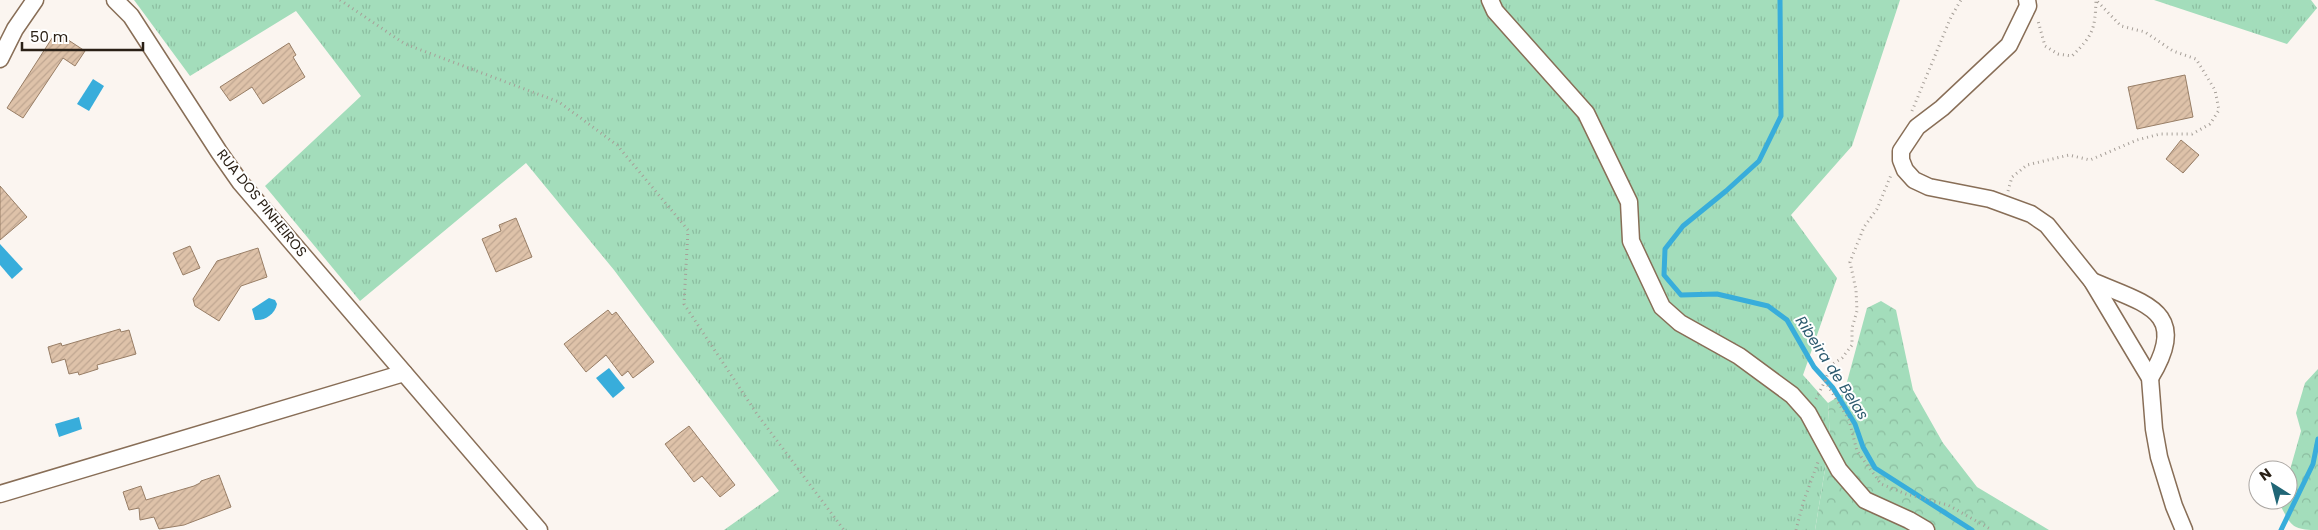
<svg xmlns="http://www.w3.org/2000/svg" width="2318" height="530" viewBox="0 0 2318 530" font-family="Poppins,sans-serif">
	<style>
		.grass { fill: url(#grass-tufts) }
		.forest { fill: url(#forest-crowns) }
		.water { fill: #38addb }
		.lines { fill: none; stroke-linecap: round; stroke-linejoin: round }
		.stream { stroke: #38addb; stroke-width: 5 }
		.building { fill: url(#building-hatch); stroke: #987e66 }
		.street-casing { stroke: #886e57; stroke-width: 19 }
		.path { stroke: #a69f98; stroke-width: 3; stroke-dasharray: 1 4; stroke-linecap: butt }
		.street { stroke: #fff; stroke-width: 16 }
		.labels { text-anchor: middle; stroke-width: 4; stroke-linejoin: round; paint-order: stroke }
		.street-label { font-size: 14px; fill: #2a2016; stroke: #fff }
		.water-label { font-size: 15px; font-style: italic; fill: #2e5c70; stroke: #fff }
	</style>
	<defs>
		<pattern id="grass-tufts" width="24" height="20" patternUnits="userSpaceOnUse" patternTransform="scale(1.25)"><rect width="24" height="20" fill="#a3ddbb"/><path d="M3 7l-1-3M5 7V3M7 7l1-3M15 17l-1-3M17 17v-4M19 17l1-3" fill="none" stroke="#8cbda0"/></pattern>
		<pattern id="forest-crowns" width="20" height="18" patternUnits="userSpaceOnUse" patternTransform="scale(1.25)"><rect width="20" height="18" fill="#a3ddbb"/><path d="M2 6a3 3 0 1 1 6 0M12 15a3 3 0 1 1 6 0" fill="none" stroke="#8cbda0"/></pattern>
		<pattern id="building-hatch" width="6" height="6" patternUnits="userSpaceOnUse" patternTransform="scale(1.25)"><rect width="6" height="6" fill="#dec2a9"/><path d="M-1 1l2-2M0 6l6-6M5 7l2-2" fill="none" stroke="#bfa691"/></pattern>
	</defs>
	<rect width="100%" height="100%" fill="#fbf5f0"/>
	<!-- grass -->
	<g class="grass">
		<polygon points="134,0 1900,0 1852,146 1791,215 1837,278 1803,375 1828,403 1830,439 1815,530 724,530 779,491 614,270 526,163 360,301 265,186 361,96 296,11 190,76"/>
		<polygon points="2154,0 2311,0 2317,8 2287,44"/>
	</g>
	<!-- forest -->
	<g class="forest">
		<polygon points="1881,301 1896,310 1913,390 1943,443 1977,487 2049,530 1815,530 1830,439 1828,403 1844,393 1867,308"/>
		<path d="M2318,369V530C2291,530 2291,525 2279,503L2280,500H2288V477L2301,431L2296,413L2305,383Z"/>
	</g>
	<!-- water -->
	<g class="water">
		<polygon points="93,79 104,86 89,111 77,104"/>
		<polygon points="0,244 23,269 12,279 0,265"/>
		<path d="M269,298L275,300L277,304C275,314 265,321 255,320L252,309Z"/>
		<polygon points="609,368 625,388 613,398 596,378"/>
		<polygon points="79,417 82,429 59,437 55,424"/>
	</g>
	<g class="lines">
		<!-- stream -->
		<g class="stream">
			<polyline points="1780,0 1781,116 1759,161 1726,191 1683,226 1665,249 1664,275 1681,295 1717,294 1768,306 1787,320 1814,367 1833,388 1855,424 1863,447 1875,468 1972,530"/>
			<polyline points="2281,530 2313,464 2318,439"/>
		</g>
	</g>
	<!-- building -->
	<g class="building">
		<polygon points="56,32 85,51 75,66 63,58 23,118 7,108"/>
		<polygon points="289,43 296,55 293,57 305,77 263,104 252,87 230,101 220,87"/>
		<polygon points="2185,75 2193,117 2137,129 2128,87"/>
		<polygon points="2181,140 2199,155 2183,173 2166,159"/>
		<polygon points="0,186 27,217 0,240"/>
		<polygon points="516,218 532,257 496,272 482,239 501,231 499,225"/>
		<polygon points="190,246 200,268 183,275 173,253"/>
		<polygon points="258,248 267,277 241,286 219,321 195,306 193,299 217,261"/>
		<polygon points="608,310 612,315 616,312 654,362 633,378 628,371 622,376 606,355 586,372 564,344"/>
		<polygon points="120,329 121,332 129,330 136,354 97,365 98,369 79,375 78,372 69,374 65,359 52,363 48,347 61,343 62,346"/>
		<polygon points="689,426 735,485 720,497 702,476 694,482 665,444"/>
		<polygon points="219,475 231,507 184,525 159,529 154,517 140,520 139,508 129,510 123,492 141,486 146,500 194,486 200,483 201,481"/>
	</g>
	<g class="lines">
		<defs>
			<g id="street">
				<polyline points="115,0 131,16 219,152 240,182 539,530"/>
				<polyline points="1490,0 1495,11 1586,113 1629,202 1631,241 1662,307 1680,323 1739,356 1792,395 1808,413 1839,470 1865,500 1909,520 1926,530"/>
				<polyline points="2027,0 2028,6 2009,45 1942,108 1917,127 1901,151 1901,160 1905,170 1914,180 1929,187 1990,199 2031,214 2047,225 2092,281 2150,378 2154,429 2159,457 2174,506 2184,530"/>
				<polyline points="0,59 15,29 35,0"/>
				<path d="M2092,281C2145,304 2191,311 2150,378"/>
				<polyline points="0,494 404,373"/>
			</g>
		</defs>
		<!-- street casing -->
		<use href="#street" class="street-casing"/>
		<!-- path -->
		<g class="path">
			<polyline points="340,0 405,44 559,102 617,145 688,230 684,304 757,414 844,530"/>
			<polyline points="1912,111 1951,17 1961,0"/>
			<path d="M2008,191L2012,177L2027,165L2069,155L2090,160L2137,140L2160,134H2192L2210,124L2219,110L2215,90L2196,59L2173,51L2145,32L2121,26L2096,0C2095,30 2093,35 2072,56L2058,54L2045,46L2038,21"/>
			<polyline points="1825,381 1831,365 1842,358 1852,345 1852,328 1857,311 1856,290 1850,262 1864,227 1877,209 1891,175"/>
			<polyline points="1816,399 1825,381 1849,420 1857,451 1881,484 1906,494 1948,505 1992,530"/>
			<polyline points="1796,530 1803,503 1818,462"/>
		</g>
		<!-- street -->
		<use href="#street" class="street"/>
	</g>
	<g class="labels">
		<!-- street labels -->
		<g class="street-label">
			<text transform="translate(262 203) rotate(51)" y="5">RUA DOS PINHEIROS</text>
		</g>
		<!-- water labels -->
		<g class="water-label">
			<text transform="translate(1832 368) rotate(57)" y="5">Ribeira de Belas</text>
		</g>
	</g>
	<!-- north arrow -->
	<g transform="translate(2273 485) rotate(324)"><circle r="24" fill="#ffffff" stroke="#aaa6a2"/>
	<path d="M0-4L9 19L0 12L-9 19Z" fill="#206676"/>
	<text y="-8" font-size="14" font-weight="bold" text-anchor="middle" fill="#2a2016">N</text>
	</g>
	<!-- scale -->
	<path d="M22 42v8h121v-8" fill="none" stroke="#2a2016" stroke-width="2.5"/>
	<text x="30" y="42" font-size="15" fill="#2a2016" stroke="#ffffff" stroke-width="4" paint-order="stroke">50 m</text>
</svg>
